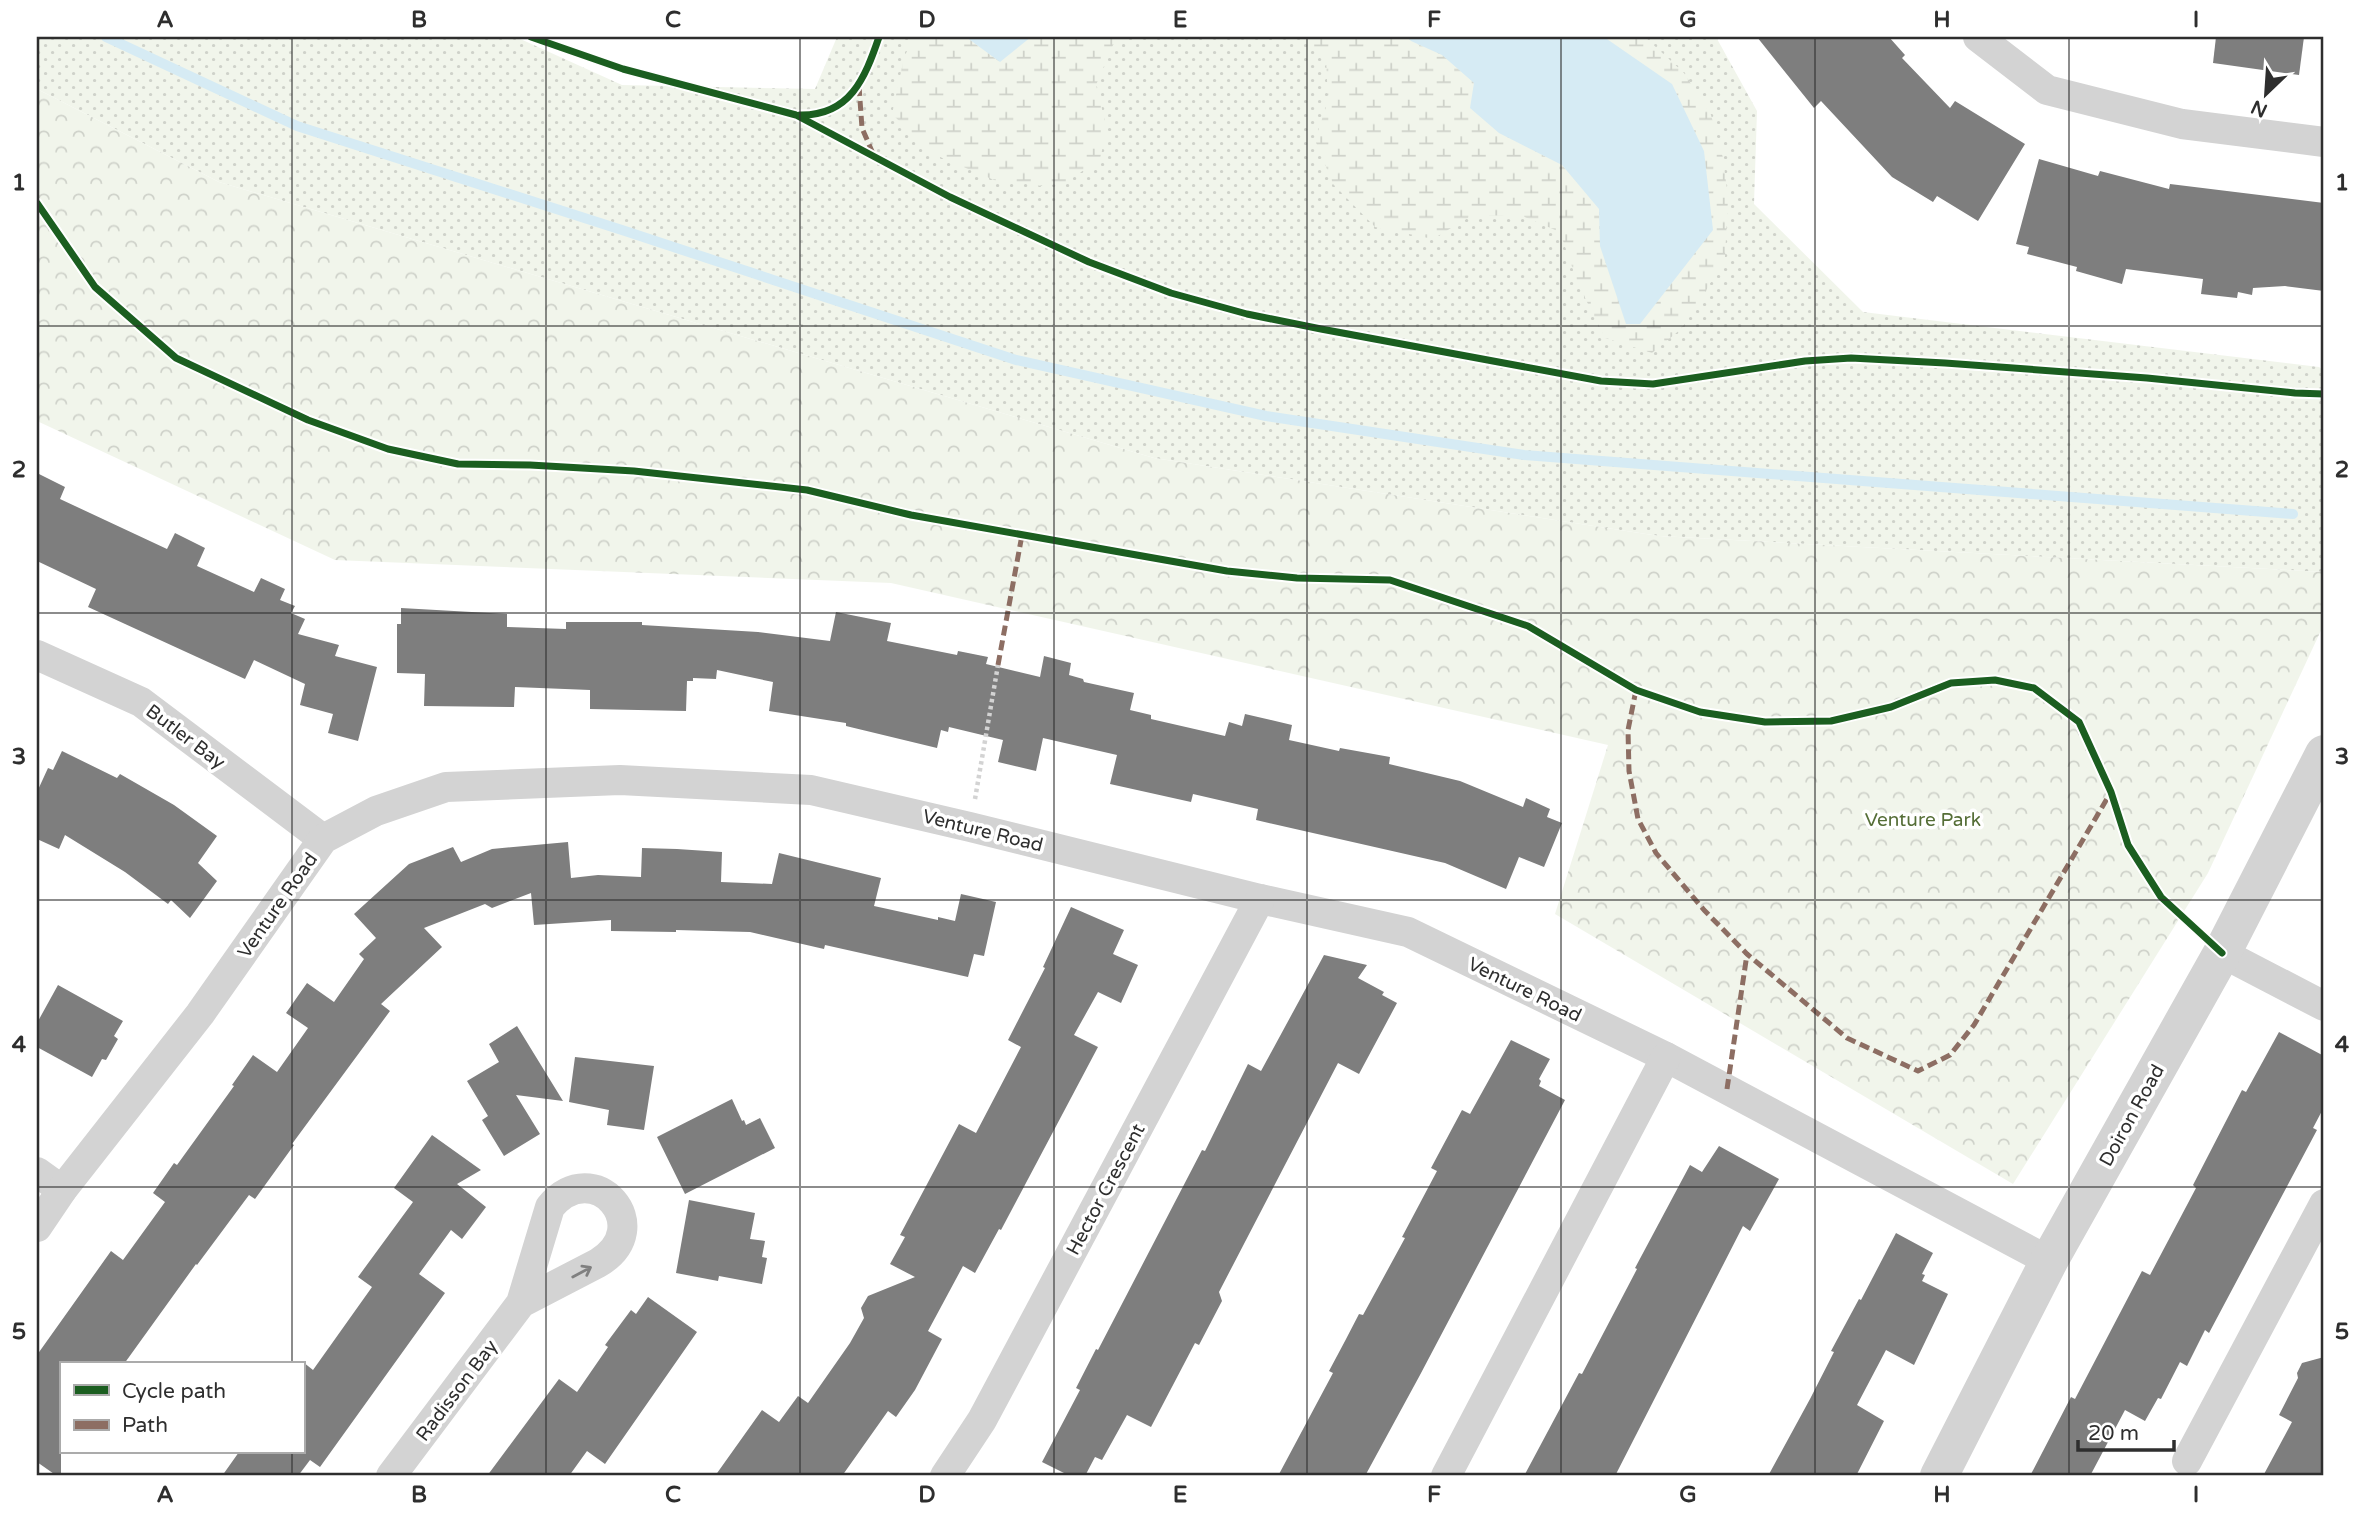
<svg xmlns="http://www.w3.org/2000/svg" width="2361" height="1513" viewBox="0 0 2361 1513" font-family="'Varela Round',sans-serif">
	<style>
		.grass { fill: url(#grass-dots) }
		.forest { fill: url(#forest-crowns) }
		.wetland { fill: url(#wetland-marsh) }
		.water { fill: #d6ebf4 }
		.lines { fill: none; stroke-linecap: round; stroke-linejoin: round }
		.stream { stroke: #d6ebf4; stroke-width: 10 }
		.building { fill: #7e7e7e }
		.path { stroke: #d3d3d3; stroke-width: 4.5; stroke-dasharray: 3.5 3.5; stroke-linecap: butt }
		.minor { stroke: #d3d3d3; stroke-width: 30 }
		.tertiary { stroke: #d3d3d3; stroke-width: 38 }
		.quiet { stroke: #8d6e63; stroke-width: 5; stroke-dasharray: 10 5; stroke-linecap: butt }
		.cycleway-casing { stroke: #fff; stroke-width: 11 }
		.cycleway { stroke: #1b5e20; stroke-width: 7 }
		.oneway { stroke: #808080 }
		.grid { fill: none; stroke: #2e2e2e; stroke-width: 2; stroke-opacity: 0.55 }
		.labels { text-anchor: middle; stroke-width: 7; stroke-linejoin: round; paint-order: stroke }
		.street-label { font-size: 19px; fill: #2e2e2e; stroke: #fff }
		.park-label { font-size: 19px; fill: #556e37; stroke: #fff }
		.neatline { fill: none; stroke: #2e2e2e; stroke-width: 2.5 }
		.grid-label { font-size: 23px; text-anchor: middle; font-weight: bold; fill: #2e2e2e }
	</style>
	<defs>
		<pattern id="grass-dots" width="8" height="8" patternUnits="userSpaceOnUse" patternTransform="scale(1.75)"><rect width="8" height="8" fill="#f1f5eb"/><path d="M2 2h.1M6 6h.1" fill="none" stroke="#cfd2ca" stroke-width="1.8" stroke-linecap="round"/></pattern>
		<pattern id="forest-crowns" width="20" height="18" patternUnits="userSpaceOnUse" patternTransform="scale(1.75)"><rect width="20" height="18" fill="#f1f5eb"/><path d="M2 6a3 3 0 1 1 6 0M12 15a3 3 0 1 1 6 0" fill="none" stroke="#cfd2ca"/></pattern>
		<pattern id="wetland-marsh" width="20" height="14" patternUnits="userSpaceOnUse" patternTransform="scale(1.75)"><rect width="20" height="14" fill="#f1f5eb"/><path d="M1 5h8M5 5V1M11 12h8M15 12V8" fill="none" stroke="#cfd2ca"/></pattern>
	</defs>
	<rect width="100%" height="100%" fill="#fff"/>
	<!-- grass -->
	<polygon class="grass" points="37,37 516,37 622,85 815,89 837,37 1716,37 1757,111 1754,204 1863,312 2319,367 2324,371 2324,572 1659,536 1154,458 219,182 37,89"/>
	<!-- forest -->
	<polygon class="forest" points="37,89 219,182 1154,458 1659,536 2324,572 2324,624 2208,873 2013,1184 1555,914 1608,745 891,583 335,560 37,421"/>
	<!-- wetland -->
	<g class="wetland">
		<polygon points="913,37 966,37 1000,62 1031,37 1121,37 1113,45 1096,85 1107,129 1100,159 1065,183 1042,186 994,180 933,154 892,114 904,58"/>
		<polygon points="1299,37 1407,37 1411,41 1442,55 1475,83 1470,108 1499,133 1562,165 1599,209 1600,246 1627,324 1607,39 1604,37 1645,37 1684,73 1711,115 1723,158 1728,198 1725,257 1699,303 1681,329 1652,353 1605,338 1578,284 1560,232 1520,215 1471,216 1433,239 1375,227 1333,184 1315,140 1328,101 1326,58"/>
	</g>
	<!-- water -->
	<g class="water">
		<polygon points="966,37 1031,37 1000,62"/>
		<polygon points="1407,37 1604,37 1672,84 1704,151 1713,230 1640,324 1626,324 1600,246 1599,209 1562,165 1499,133 1470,108 1474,83 1442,55 1411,41"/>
	</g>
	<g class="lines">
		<!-- stream -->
		<polyline class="stream" points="106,37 297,126 625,231 1016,360 1266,416 1524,455 2293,514"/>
	</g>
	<!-- building -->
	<g class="building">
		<polygon points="1757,37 1889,37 1905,55 1902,58 1950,108 1955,101 2025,144 1978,221 1937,196 1933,202 1892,177 1821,101 1814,108"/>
		<polygon points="2216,37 2304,37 2299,75 2213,63"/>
		<polygon points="2039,159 2098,176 2100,171 2169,189 2170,184 2324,203 2324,291 2285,286 2253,288 2252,295 2238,292 2237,298 2201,294 2203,279 2126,269 2122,284 2076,271 2077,267 2027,254 2029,247 2016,244"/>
		<polygon points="37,473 65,487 60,499 167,549 175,533 205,548 197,566 254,592 261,578 285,589 280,600 295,606 291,613 305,619 298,634 339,645 335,656 377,667 358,741 328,733 333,714 300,705 305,684 254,660 245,679 88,607 96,589 37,561"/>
		<polygon points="401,608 507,614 507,627 566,629 566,622 642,622 642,625 758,632 830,641 836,612 891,623 887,641 957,655 958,651 988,657 986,664 1040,677 1044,656 1071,663 1069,675 1083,679 1084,682 1134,693 1130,710 1151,715 1151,719 1225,736 1229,722 1242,726 1245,714 1292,725 1289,740 1339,751 1340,748 1390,757 1389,764 1460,781 1523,807 1526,798 1550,809 1547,817 1562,823 1544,867 1519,857 1506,889 1445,863 1256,820 1258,809 1193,794 1191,802 1110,784 1117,755 1043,738 1036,771 998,762 1003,740 949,727 948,732 941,730 937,748 846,726 846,723 769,711 773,682 717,670 716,679 693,678 693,681 687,681 686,711 590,709 590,690 515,687 514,707 424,706 425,674 397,673 397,624 401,624"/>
		<polygon points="62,751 117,778 120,774 174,805 217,836 198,863 217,881 190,918 171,900 168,904 125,872 65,835 59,849 37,839 37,792 48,768 53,770"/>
		<polygon points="568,842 571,878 598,875 641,877 642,848 677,849 722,852 721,882 772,884 779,853 881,878 874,906 938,920 938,917 955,921 961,894 996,902 984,956 974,954 968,977 825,945 824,949 750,932 676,930 676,932 611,931 611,920 534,925 531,893 492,908 485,904 424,928 442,947 381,1004 390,1011 292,1144 294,1145 255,1199 249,1195 197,1265 196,1264 124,1364 61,1364 61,1476 57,1476 37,1462 37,1355 111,1251 123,1260 165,1202 153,1193 174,1163 177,1165 234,1086 232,1085 253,1055 277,1072 308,1028 286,1013 307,983 334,1002 364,959 359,954 376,938 354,914 409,864 453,847 461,862 492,849"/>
		<polygon points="1071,907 1124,930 1113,954 1138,965 1121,1003 1098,992 1074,1035 1098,1047 1001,1230 999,1229 975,1273 963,1266 928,1331 942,1339 915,1390 896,1417 888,1411 842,1476 715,1476 762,1410 779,1422 798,1396 808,1403 850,1343 864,1318 861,1308 868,1296 915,1277 890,1264 905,1237 900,1235 959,1124 976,1133 1021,1047 1008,1040 1045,968 1043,967"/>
		<polygon points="1324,955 1367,965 1358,978 1384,992 1382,995 1397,1003 1359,1074 1338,1063 1219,1292 1222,1301 1199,1345 1195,1343 1151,1427 1127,1415 1102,1460 1095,1457 1085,1476 1070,1476 1042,1462 1080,1390 1076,1388 1096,1349 1098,1350 1202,1150 1205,1151 1248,1064 1261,1071"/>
		<polygon points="58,985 123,1021 114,1036 118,1039 106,1060 102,1059 92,1077 37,1047 37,1023"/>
		<polygon points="517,1026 563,1101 516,1095 540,1134 504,1156 482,1120 488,1116 467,1081 499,1062 489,1044"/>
		<polygon points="2279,1032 2324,1056 2324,1107 2313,1128 2317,1130 2209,1333 2205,1330 2187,1366 2180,1362 2161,1399 2158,1398 2145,1421 2125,1410 2090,1476 2030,1476 2071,1397 2075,1399 2142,1271 2150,1275 2196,1188 2193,1185 2242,1090 2246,1092"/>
		<polygon points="1511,1040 1550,1059 1539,1079 1541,1081 1539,1086 1565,1100 1420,1375 1365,1476 1278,1476 1333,1373 1329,1371 1345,1341 1359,1314 1363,1315 1405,1238 1402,1237 1437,1171 1431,1168 1462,1110 1470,1114"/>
		<polygon points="575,1057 654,1066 644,1130 607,1125 609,1110 569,1102"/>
		<polygon points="732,1099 742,1121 744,1120 746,1125 760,1118 775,1148 685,1194 657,1137"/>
		<polygon points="432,1135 481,1170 457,1184 486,1207 462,1239 451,1230 419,1274 445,1293 320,1467 310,1460 298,1476 222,1476 239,1452 303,1452 303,1362 313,1370 372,1287 358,1277 413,1202 394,1188"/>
		<polygon points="1719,1146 1779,1179 1750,1231 1743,1226 1615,1476 1524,1476 1579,1373 1582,1374 1637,1269 1635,1268 1690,1165 1702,1172"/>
		<polygon points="689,1200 755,1213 750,1239 765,1241 762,1257 767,1258 762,1284 719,1276 718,1281 676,1273"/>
		<polygon points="1896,1233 1933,1253 1922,1274 1925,1275 1922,1281 1948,1294 1914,1365 1886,1350 1857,1405 1884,1421 1856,1476 1768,1476 1810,1399 1834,1352 1831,1351 1859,1299 1861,1300"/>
		<polygon points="648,1297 697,1332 605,1464 587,1451 569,1476 487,1476 559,1379 577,1392 608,1347 605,1345 631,1310 636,1314"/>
		<polygon points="2324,1357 2324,1476 2263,1476 2292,1422 2279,1415 2298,1378 2297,1373 2302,1363"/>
	</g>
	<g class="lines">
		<!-- path -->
		<polyline class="path" points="975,799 998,665"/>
		<!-- minor -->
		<g class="minor">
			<polyline points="1978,37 2047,90 2182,124 2324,142"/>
			<polyline points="37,655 141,702 323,839"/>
			<polyline points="2222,953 2324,1006"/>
			<polyline points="37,1172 62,1190"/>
			<polyline points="37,1227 62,1190 200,1014 323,839 376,811 446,787 620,780 811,790 970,827 1260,899 1408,932 1666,1057 2049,1261"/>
			<polyline points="2187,1461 2324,1204"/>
			<path d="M391,1476L521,1303L550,1207C594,1154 658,1227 598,1263L521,1303"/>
			<polyline points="945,1476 982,1420 1260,899"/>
			<polyline points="1446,1476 1666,1057"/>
		</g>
		<!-- tertiary -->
		<polyline class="tertiary" points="1939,1476 2049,1261 2222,953 2324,754"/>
		<!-- quiet -->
		<g class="quiet">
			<polyline points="859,86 862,128 874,156"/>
			<polyline points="998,665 1022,535"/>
			<polyline points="1636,690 1628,730 1629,771 1638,819 1656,853 1704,910 1747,954 1847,1038 1918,1071 1950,1055 1974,1025 2111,792"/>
			<polyline points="1727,1089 1747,954"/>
		</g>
		<defs>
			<g id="cycleway">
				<polyline points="531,37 623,69 796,115 950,197 1089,262 1171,293 1247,314 1321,329 1601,381 1653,384 1805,361 1851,358 1945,363 2147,378 2295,393 2324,394"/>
				<path d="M800,115C850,116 865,78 879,37"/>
				<polyline points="37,203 95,287 176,358 308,420 388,449 458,464 530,465 634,471 807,490 911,515 1227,571 1297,578 1390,580 1528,626 1636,690 1700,712 1765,722 1831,721 1891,707 1951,683 1995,680 2034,688 2079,722 2111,792 2128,845 2161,897 2222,953"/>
			</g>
		</defs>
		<!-- cycleway casing -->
		<use href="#cycleway" class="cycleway-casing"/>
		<!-- cycleway -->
		<use href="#cycleway" class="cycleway"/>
	</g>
	<!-- one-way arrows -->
	<defs><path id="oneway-shaft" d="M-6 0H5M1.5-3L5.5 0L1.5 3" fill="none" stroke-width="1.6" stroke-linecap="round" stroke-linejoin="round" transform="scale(1.75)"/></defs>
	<use class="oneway" href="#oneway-shaft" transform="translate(582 1272) rotate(-28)"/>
	<!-- grid -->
	<path class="grid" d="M292,37V1364M546,37V1476M800,37V1476M1054,37V1476M1307,37V1476M1561,37V1476M1815,37V1476M2069,37V1476M37,326H2324M37,613H2324M37,900H2324M37,1187H2324M292,1452V1476"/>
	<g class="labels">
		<!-- street labels -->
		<g class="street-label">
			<text transform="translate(186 736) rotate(37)" y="7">Butler Bay</text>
			<text transform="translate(983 830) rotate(14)" y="7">Venture Road</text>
			<text transform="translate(277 905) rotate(-55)" y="7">Venture Road</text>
			<text transform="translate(1525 989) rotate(26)" y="7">Venture Road</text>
			<text transform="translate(2131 1115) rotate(-61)" y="7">Doiron Road</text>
			<text transform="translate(1105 1189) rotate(-62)" y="7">Hector Crescent</text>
			<text transform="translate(456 1390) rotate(-53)" y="7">Radisson Bay</text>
		</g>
		<!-- park labels -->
		<g class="park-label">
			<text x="1923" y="826">Venture Park</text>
		</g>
	</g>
	<!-- border -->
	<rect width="2361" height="1513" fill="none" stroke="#ffffff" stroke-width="77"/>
	<!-- legend -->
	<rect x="60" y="1362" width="245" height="91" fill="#ffffff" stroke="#ababab" stroke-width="2"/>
	<rect x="74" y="1385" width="35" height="10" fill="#1b5e20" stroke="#ababab" stroke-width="2"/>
	<text x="122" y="1398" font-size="21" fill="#2e2e2e">Cycle path</text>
	<rect x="74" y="1420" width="35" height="10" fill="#8d6e63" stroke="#ababab" stroke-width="2"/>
	<text x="122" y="1432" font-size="21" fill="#2e2e2e">Path</text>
	<!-- north arrow -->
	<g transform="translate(2266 94) rotate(205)" stroke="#ffffff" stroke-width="5" paint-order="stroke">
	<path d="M0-5L12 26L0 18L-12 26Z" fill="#2e2e2e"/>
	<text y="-10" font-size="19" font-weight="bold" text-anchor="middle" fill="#2e2e2e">N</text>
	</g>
	<!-- scale -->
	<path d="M2078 1440v10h96v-10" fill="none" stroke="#2e2e2e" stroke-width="3.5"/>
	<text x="2088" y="1440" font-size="21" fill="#2e2e2e" stroke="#ffffff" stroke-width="5" paint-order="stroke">20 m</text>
	<rect x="38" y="38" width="2284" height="1436" class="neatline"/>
	<g class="grid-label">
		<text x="165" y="27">A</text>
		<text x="419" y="27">B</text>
		<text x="673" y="27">C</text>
		<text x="927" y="27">D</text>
		<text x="1180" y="27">E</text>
		<text x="1434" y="27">F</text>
		<text x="1688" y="27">G</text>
		<text x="1942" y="27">H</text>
		<text x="2196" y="27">I</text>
		<text x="19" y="190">1</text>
		<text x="2342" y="190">1</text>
		<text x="19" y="477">2</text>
		<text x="2342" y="477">2</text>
		<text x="19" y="764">3</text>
		<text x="2342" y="764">3</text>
		<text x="19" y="1052">4</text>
		<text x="2342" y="1052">4</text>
		<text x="19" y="1339">5</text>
		<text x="2342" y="1339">5</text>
		<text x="165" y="1502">A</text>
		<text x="419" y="1502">B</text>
		<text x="673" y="1502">C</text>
		<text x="927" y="1502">D</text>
		<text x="1180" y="1502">E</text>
		<text x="1434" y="1502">F</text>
		<text x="1688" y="1502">G</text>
		<text x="1942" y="1502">H</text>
		<text x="2196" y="1502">I</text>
	</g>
</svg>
